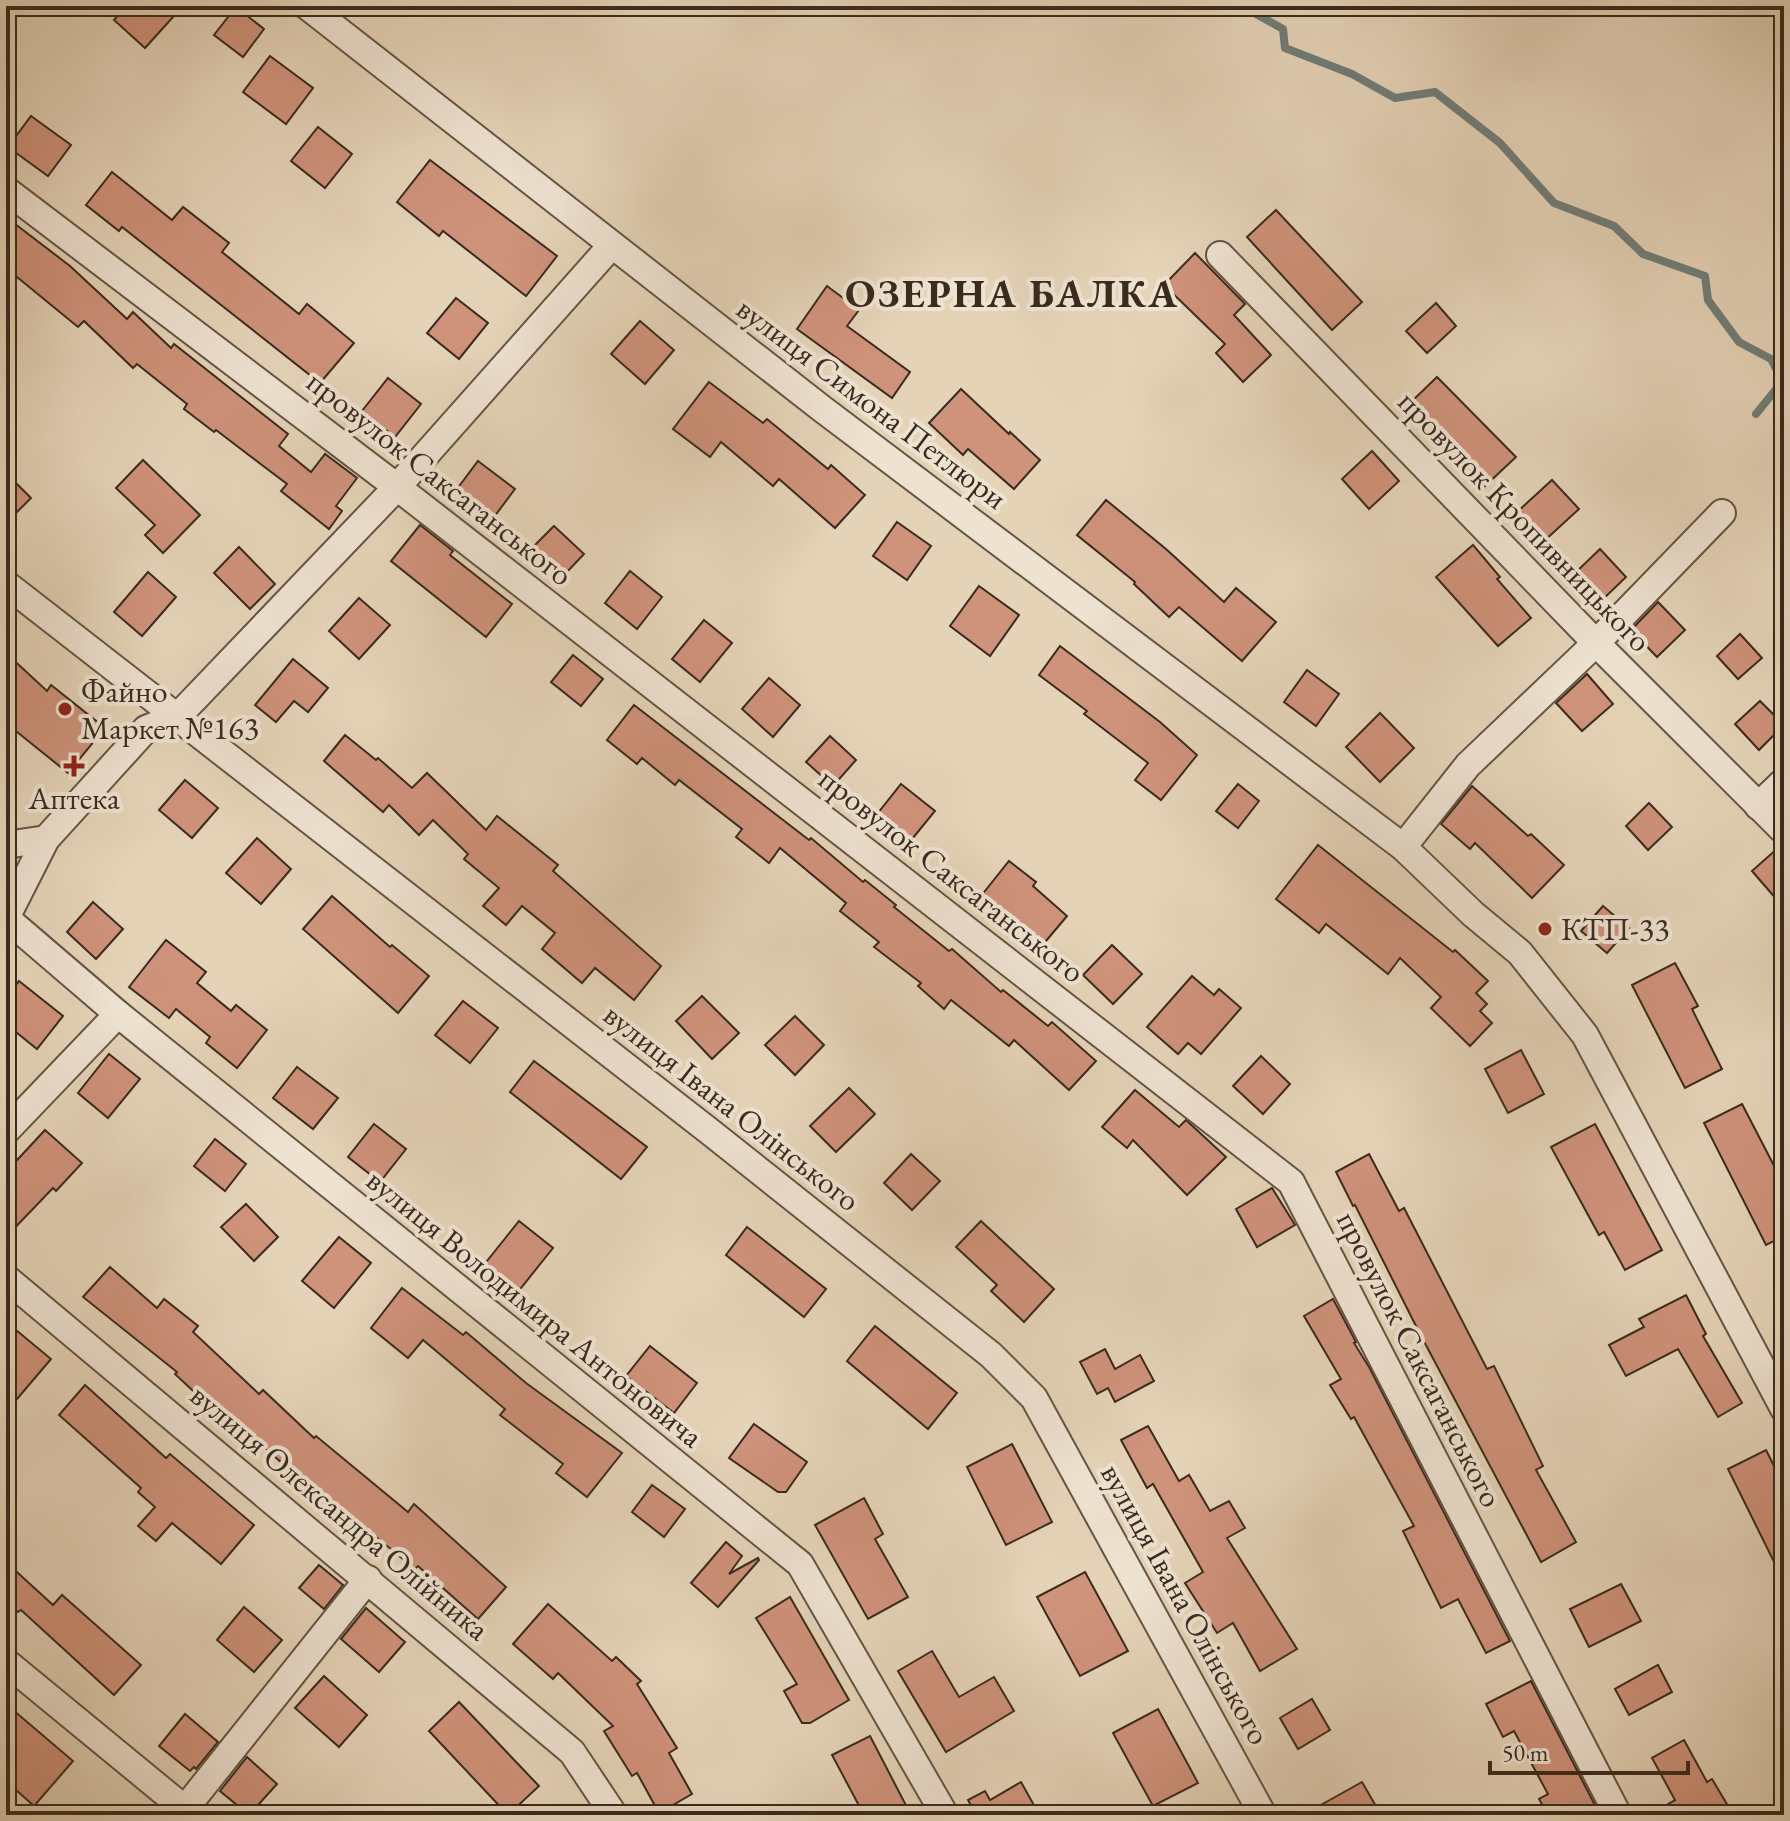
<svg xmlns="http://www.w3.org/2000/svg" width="1790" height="1821" viewBox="0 0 1790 1821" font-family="'EB Garamond',serif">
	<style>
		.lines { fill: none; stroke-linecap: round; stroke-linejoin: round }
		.stream { stroke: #727e79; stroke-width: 8 }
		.building { fill: #cf927b; stroke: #3a2b1e; stroke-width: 2 }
		.minor-casing { stroke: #655544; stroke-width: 30 }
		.minor { stroke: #eee2d1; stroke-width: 26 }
		.poi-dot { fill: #8f2418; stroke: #eee2d1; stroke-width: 3 }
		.labels { text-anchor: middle; stroke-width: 8; stroke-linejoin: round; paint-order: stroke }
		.street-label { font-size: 32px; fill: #3a2b1e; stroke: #eee2d1 }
		.poi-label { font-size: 32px; fill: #3a2b1e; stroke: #eee2d1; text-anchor: start }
		.district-label { font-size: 40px; font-weight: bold; letter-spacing: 2px; fill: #3a2b1e; stroke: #eee2d1 }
	</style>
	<rect width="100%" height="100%" fill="#e5d3b8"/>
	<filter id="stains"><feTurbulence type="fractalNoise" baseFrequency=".0025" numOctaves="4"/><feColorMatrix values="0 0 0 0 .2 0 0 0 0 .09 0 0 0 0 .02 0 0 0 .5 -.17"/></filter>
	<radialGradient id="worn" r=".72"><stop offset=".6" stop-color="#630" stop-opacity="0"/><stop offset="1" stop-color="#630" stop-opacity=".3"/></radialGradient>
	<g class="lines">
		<!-- stream -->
		<g class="stream">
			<polyline points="1242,6 1283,29 1285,48 1352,74 1395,98 1435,92 1500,143 1554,203 1614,226 1643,254 1705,276 1708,300 1739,342 1771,359 1784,384"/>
			<polyline points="1756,414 1782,382"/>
		</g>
	</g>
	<!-- building -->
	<g class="building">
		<polygon points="126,6 161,6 173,17 145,48 114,20"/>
		<polygon points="236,7 264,29 243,57 214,35"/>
		<polygon points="270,56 313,88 286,124 243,92"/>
		<polygon points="31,116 71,145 48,176 8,147"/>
		<polygon points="318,127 352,154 325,188 291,161"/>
		<polygon points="430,160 557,256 526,296 443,231 439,236 397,202"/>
		<polygon points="112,172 172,220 183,207 229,243 222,252 299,314 307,304 354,343 320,383 122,227 119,231 86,205"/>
		<polygon points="1276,210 1362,302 1332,330 1247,237"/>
		<polygon points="6,217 70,266 127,319 133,312 171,348 174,344 288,434 279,446 311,472 325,454 357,478 336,506 342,511 329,529 281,491 287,484 216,430 214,432 184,409 187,404 137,364 133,368 84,321 78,327 6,268"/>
		<polygon points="1195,253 1245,304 1234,315 1271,355 1243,382 1216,353 1225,344 1164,285"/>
		<polygon points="827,286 859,310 847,326 910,372 892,398 797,329"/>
		<polygon points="456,298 488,323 459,359 427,333"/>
		<polygon points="1436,303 1456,326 1427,353 1406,331"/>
		<polygon points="640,321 674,350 645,384 611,354"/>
		<polygon points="1437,377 1516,457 1485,486 1409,404"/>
		<polygon points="388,378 421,404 395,437 362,411"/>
		<polygon points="709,382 763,423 767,419 828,469 831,465 865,495 835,528 779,479 773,486 721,442 710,457 673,429"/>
		<polygon points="961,389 1009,434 1010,432 1040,460 1014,489 968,449 963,455 929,423"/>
		<polygon points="1372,451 1399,481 1369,509 1342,479"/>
		<polygon points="143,460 200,515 163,553 145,535 155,525 116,488"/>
		<polygon points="478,461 515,489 494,517 457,489"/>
		<polygon points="6,473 31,498 6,523"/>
		<polygon points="1552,480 1579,509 1544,541 1517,512"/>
		<polygon points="1106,500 1166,549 1224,602 1236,588 1276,622 1242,661 1179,607 1169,617 1134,584 1135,582 1077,535"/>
		<polygon points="897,522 931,546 907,580 873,556"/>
		<polygon points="420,525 453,551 450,555 512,604 486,637 391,561"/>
		<polygon points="554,526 584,554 564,575 534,546"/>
		<polygon points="1473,545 1500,577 1497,579 1531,618 1498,646 1436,577"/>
		<polygon points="239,547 275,584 250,609 214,573"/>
		<polygon points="1600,549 1626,577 1599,603 1573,575"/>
		<polygon points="630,571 662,597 637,629 605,603"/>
		<polygon points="148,572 176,597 142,636 114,612"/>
		<polygon points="979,586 1019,615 990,656 950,626"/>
		<polygon points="359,598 390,625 359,659 329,631"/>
		<polygon points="1658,602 1685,630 1657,657 1631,630"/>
		<polygon points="704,620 732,643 700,682 672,659"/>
		<polygon points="1740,634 1762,658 1738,679 1717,656"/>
		<polygon points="1060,646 1160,722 1197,755 1161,800 1135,780 1148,763 1084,714 1087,711 1039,675"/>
		<polygon points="6,653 47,691 51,685 105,728 68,773 6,723"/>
		<polygon points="573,655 603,679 581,706 551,682"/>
		<polygon points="293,659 328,688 308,712 294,701 276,722 255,705"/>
		<polygon points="1307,670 1339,694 1316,726 1284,702"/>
		<polygon points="1587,674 1613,704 1582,731 1556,703"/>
		<polygon points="769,678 800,705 773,737 742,709"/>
		<polygon points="1760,701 1784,725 1759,750 1735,724"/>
		<polygon points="634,705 809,840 811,838 863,882 865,880 896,905 894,907 949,951 952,949 1001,992 1003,990 1048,1026 1052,1022 1096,1061 1069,1090 1014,1040 1009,1046 951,1000 944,1009 918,986 921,983 874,947 879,942 840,911 846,903 780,848 769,863 736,837 742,829 679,780 675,785 642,758 637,764 607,740"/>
		<polygon points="1380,713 1414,748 1380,782 1346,747"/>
		<polygon points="345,735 376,760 378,758 412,788 427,773 486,830 497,816 558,865 553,871 661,966 634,1000 595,968 582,983 542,949 555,933 522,906 506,925 483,906 499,888 464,859 468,854 433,820 419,835 389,805 383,812 324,761"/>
		<polygon points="830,736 856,760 833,786 806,762"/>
		<polygon points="185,780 218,808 192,838 159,810"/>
		<polygon points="901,784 935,811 908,844 874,818"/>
		<polygon points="1238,784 1259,801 1238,828 1216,811"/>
		<polygon points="1472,786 1528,836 1531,834 1564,865 1532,898 1475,843 1470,849 1441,824"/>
		<polygon points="1649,803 1672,827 1648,850 1626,826"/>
		<polygon points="257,838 291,869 261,904 226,873"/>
		<polygon points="1318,845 1453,952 1455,950 1488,981 1476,993 1487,1004 1480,1011 1492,1023 1470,1046 1431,1008 1441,997 1400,958 1388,974 1326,924 1319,933 1276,899"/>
		<polygon points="1780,846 1784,847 1784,908 1752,871"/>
		<polygon points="1009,861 1036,882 1033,886 1067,916 1041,947 981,896"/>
		<polygon points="332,896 390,947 392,945 429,976 398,1013 303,929"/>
		<polygon points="93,902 123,929 96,959 67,932"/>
		<polygon points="1603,906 1629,928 1607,953 1581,931"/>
		<polygon points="166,940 206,972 197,983 231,1011 236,1005 267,1030 237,1068 206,1043 210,1037 176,1009 169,1018 129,987"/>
		<polygon points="1112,945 1142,974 1113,1004 1083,975"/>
		<polygon points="1675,963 1698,1006 1692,1009 1722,1069 1685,1088 1632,985"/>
		<polygon points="1192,976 1214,995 1219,989 1241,1008 1201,1054 1188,1043 1178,1054 1147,1027"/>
		<polygon points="19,981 63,1016 37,1049 6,1024 6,997"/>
		<polygon points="702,996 739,1033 712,1059 676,1021"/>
		<polygon points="463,1001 498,1028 470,1063 435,1035"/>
		<polygon points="795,1016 824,1045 795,1075 765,1045"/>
		<polygon points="1521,1050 1544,1094 1508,1113 1485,1069"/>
		<polygon points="109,1054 140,1079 108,1118 78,1093"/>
		<polygon points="1261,1056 1290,1084 1263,1114 1233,1086"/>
		<polygon points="534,1061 647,1147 621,1179 510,1092"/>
		<polygon points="297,1067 338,1098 313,1129 273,1098"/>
		<polygon points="849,1088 875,1114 836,1152 810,1126"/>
		<polygon points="1135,1090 1179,1127 1186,1120 1226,1157 1187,1195 1133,1140 1127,1148 1102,1127"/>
		<polygon points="1742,1104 1784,1185 1784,1236 1766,1245 1704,1123"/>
		<polygon points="374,1124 406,1149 380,1182 348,1157"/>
		<polygon points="1595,1124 1662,1250 1625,1270 1604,1232 1599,1235 1551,1147"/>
		<polygon points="45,1130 82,1163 56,1191 53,1188 6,1237 6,1172"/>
		<polygon points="215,1139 246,1164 225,1191 194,1166"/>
		<polygon points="911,1154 940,1181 912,1210 884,1183"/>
		<polygon points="1369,1154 1399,1211 1404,1208 1487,1369 1494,1366 1543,1466 1536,1470 1576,1542 1541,1562 1419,1332 1355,1205 1353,1206 1336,1172"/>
		<polygon points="1272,1188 1295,1225 1257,1247 1236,1209"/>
		<polygon points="246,1204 278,1237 254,1261 221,1227"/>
		<polygon points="519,1221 553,1248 517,1293 483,1266"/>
		<polygon points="981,1221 1054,1289 1024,1322 991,1291 997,1285 956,1247"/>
		<polygon points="747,1227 826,1289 804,1317 726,1255"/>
		<polygon points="339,1237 371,1263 334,1308 302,1281"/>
		<polygon points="110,1267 157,1308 164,1299 198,1326 193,1332 259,1394 263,1390 314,1438 316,1436 408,1512 414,1504 506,1587 478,1619 418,1566 415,1569 370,1532 367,1535 320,1497 210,1399 206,1403 175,1374 177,1372 83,1297"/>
		<polygon points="402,1288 463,1335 466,1332 526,1383 622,1453 587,1497 556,1473 563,1464 500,1415 505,1409 423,1340 408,1358 371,1328"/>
		<polygon points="1686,1295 1706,1334 1703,1336 1742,1403 1718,1417 1678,1349 1626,1376 1609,1345 1644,1327 1639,1319"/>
		<polygon points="1333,1299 1356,1342 1354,1343 1369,1367 1510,1641 1486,1653 1458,1599 1441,1608 1403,1531 1414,1526 1354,1417 1351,1419 1330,1385 1341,1379 1304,1316"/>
		<polygon points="875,1326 957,1393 928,1429 847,1361"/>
		<polygon points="16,1330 51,1359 6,1412 6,1342"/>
		<polygon points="650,1346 697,1383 674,1413 626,1376"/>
		<polygon points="1105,1349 1115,1369 1140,1355 1154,1381 1115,1402 1108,1388 1097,1394 1080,1362"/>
		<polygon points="85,1385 166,1458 170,1454 254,1525 221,1564 172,1523 156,1541 138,1526 155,1507 138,1492 141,1488 59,1415"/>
		<polygon points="754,1424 807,1462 786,1492 778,1492 729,1458"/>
		<polygon points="1148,1426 1179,1481 1189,1475 1210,1511 1229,1501 1245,1528 1227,1538 1297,1649 1260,1671 1233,1623 1217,1633 1185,1583 1203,1572 1153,1484 1147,1488 1121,1440"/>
		<polygon points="1012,1444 1052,1522 1006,1545 967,1467"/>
		<polygon points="1766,1450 1784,1486 1784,1582 1728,1469"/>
		<polygon points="652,1485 685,1509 664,1537 632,1512"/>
		<polygon points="864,1498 883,1534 875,1539 908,1597 868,1619 815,1525"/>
		<polygon points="726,1542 742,1556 729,1574 758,1558 759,1560 718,1607 691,1583"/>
		<polygon points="6,1562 53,1605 62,1595 141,1665 114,1695 21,1610 18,1612 6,1601"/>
		<polygon points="319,1565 343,1585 324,1609 299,1588"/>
		<polygon points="1085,1572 1128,1651 1080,1676 1037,1597"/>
		<polygon points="1621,1584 1641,1621 1589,1647 1570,1609"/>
		<polygon points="790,1597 849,1700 810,1723 802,1723 784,1691 797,1684 756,1618"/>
		<polygon points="548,1604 612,1661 616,1657 641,1681 637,1684 677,1748 669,1753 692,1794 659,1813 637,1773 632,1776 604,1731 613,1726 558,1673 553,1679 513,1644"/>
		<polygon points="244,1607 282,1640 254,1672 217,1640"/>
		<polygon points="366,1608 405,1642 379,1672 341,1639"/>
		<polygon points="932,1651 959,1697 994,1677 1014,1711 946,1752 898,1671"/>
		<polygon points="1658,1665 1672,1692 1629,1715 1615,1689"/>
		<polygon points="324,1676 367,1715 339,1747 295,1708"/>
		<polygon points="1531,1681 1600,1815 1548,1815 1539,1799 1548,1794 1514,1731 1503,1737 1486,1704"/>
		<polygon points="1312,1699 1330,1730 1298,1749 1280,1718"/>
		<polygon points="459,1702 539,1786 508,1815 429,1731"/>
		<polygon points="6,1704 73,1761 34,1806 6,1781"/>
		<polygon points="1158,1709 1198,1783 1153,1806 1113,1733"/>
		<polygon points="185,1714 218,1742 196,1769 194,1767 190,1771 159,1746"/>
		<polygon points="870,1736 911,1815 864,1815 832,1755"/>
		<polygon points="1684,1740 1707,1782 1712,1779 1728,1806 1712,1815 1649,1815 1675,1800 1652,1758"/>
		<polygon points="247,1757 277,1784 249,1815 220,1791"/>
		<polygon points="1021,1782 1035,1807 1021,1815 963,1815 973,1809 968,1800 985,1791 990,1800"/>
		<polygon points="1362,1782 1381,1815 1303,1815"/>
	</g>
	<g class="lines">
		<defs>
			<g id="minor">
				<polyline points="307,6 821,408 1403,847 1473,914 1520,953 1585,1035 1784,1409"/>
				<polyline points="6,190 397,487 1291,1182 1618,1815"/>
				<polyline points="1220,255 1596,643 1784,831"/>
				<polyline points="6,584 709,1131 991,1355 1034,1398 1263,1815"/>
				<polyline points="1758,806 1784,781"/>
				<polyline points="6,845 46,839"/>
				<polyline points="1403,847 1468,765 1596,643 1722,513"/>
				<polyline points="6,918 118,1014 800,1564 945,1815"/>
				<polyline points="6,918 46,839 146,729 178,716 397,487 611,246"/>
				<polyline points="6,1131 118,1014"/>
				<polyline points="6,1278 572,1752 614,1815"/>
				<polyline points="6,1662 192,1815"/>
				<polyline points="180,1815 368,1579"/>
			</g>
		</defs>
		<!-- minor casing -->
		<use href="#minor" class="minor-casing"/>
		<!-- minor -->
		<use href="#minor" class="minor"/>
	</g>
	<!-- markers -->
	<g class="poi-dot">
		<circle cx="65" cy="709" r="8"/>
		<path d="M70 754h8v8h8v8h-8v8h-8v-8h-8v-8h8z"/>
		<circle cx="1545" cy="929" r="8"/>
	</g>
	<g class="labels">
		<!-- street labels -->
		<g class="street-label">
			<text transform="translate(872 403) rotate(37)" y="11">вулиця Симона Петлюри</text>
			<text transform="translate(440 478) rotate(38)" y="11">провулок Саксаганського</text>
			<text transform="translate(1525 521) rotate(46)" y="11">провулок Кропивницького</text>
			<text transform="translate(952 875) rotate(38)" y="11">провулок Саксаганського</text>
			<text transform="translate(732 1107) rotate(38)" y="11">вулиця Івана Олінського</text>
			<text transform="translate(535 1308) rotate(39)" y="11">вулиця Володимира Антоновича</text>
			<text transform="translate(1420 1359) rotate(63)" y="11">провулок Саксаганського</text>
			<text transform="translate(340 1512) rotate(40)" y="11">вулиця Олександра Олійника</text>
			<text transform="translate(1186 1604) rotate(61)" y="11">вулиця Івана Олінського</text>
		</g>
		<!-- poi labels -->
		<g class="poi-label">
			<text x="81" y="702">Файно<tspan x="81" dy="37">Маркет №163</tspan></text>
			<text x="74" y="809" text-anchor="middle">Аптека</text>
			<text x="1561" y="940">КТП-33</text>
		</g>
		<!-- district labels -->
		<g class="district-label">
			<text x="1012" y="307">ОЗЕРНА БАЛКА</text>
		</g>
	</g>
	<!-- margin -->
	<rect width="1790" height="1821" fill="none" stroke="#e5d3b8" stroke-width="32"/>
	<rect x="8" y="8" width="1774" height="1805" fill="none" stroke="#3a2b1e" stroke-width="4"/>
	<rect x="16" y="16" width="1758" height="1789" fill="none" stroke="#3a2b1e" stroke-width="2"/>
	<!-- scale -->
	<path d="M1490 1761v12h198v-12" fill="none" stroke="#3a2b1e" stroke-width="4"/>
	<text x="1502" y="1761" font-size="24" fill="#3a2b1e" stroke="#eee2d1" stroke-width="6" paint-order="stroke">50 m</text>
	<rect width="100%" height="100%" filter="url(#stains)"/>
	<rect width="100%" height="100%" fill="url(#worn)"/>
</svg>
